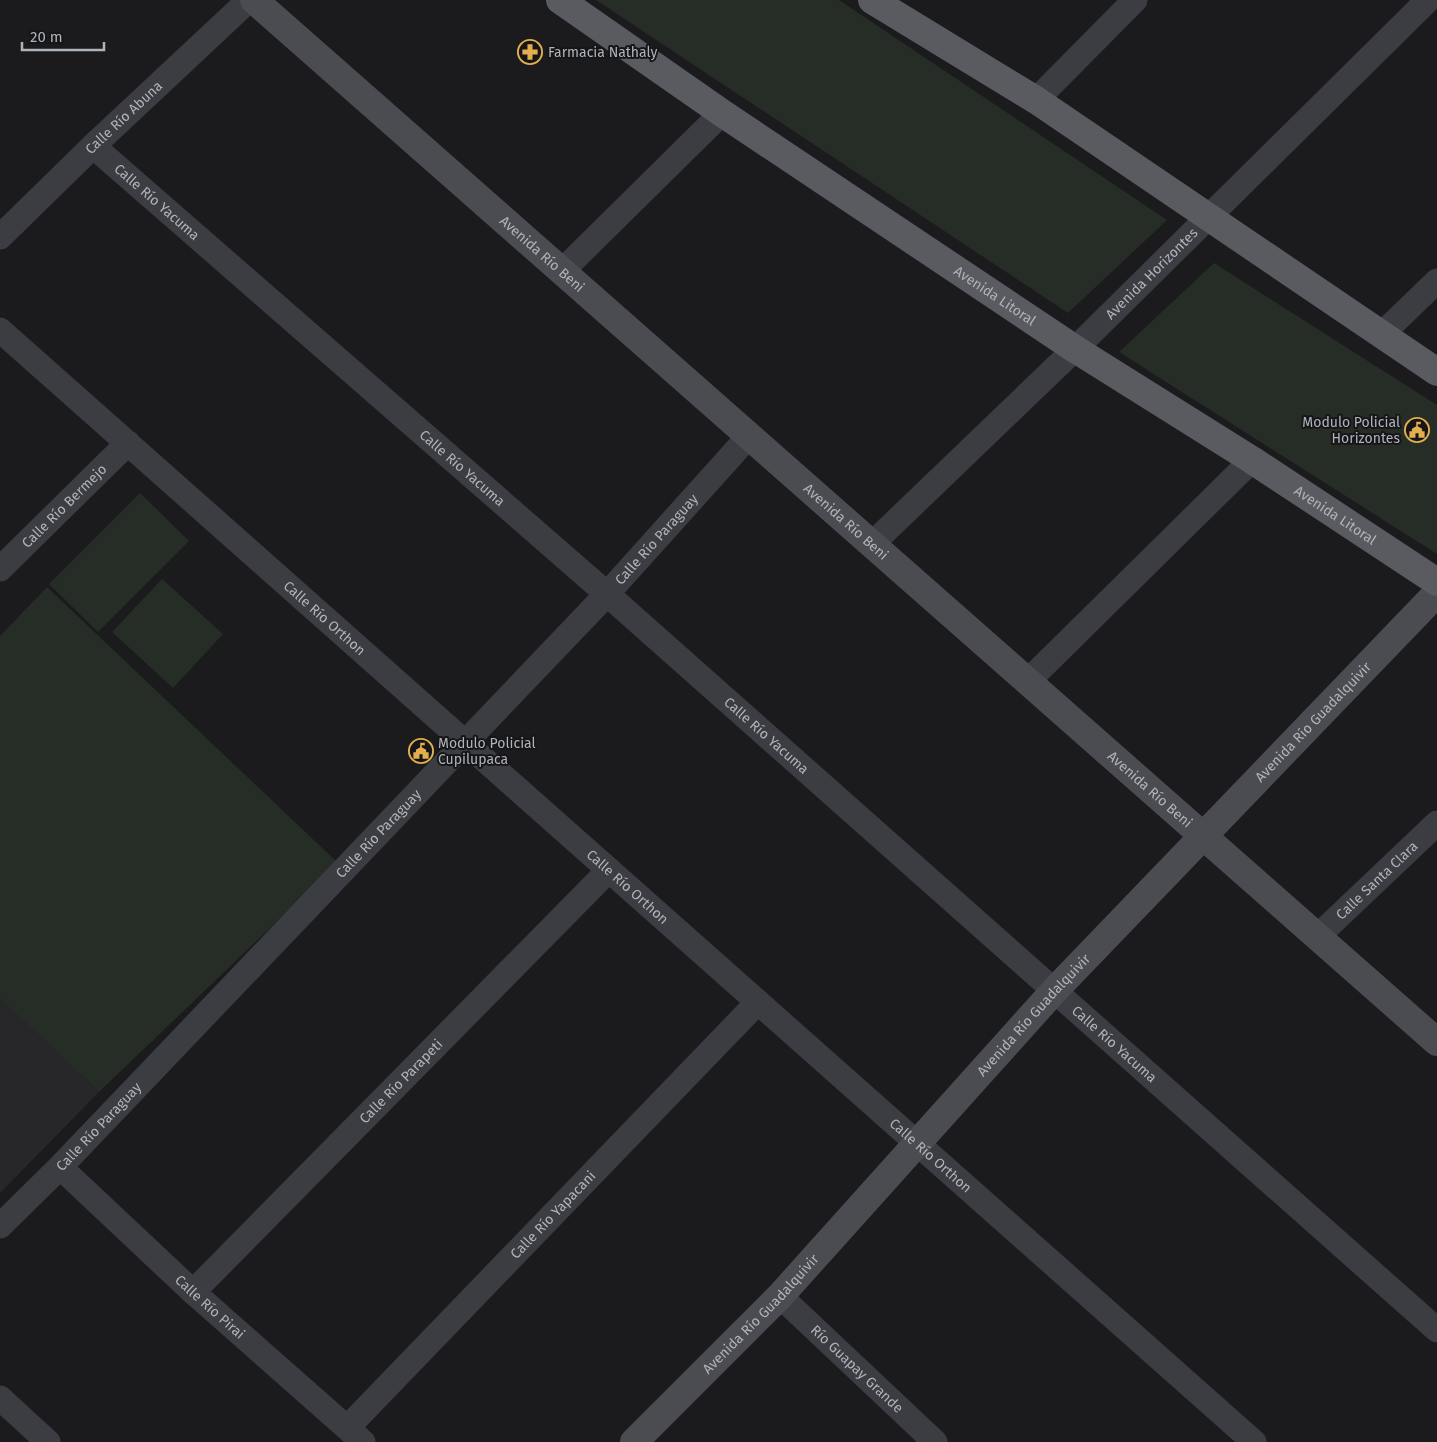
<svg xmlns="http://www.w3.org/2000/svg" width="1437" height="1442" viewBox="0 0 1437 1442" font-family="'Fira Sans',sans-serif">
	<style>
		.built { fill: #27272a }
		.green { fill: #252d26 }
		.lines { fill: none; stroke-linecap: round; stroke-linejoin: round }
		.street { stroke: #3c3d42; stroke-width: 25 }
		.secondary { stroke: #4b4c52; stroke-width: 28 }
		.primary { stroke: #595b60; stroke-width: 28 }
		.labels { text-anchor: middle; stroke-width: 4; stroke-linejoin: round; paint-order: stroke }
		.poi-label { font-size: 14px; fill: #afb3bb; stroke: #161618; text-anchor: start }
		.street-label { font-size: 14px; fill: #afb3bb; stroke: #161618 }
	</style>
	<rect width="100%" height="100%" fill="#1b1b1d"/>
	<!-- built -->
	<polygon class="built" points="0,999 99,1092 0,1193"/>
	<!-- green -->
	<g class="green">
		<polygon points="596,0 839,0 1167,220 1068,313"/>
		<polygon points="1214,263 1437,405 1437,554 1119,352"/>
		<polygon points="140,493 189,541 98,632 49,584"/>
		<polygon points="162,579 223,634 173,688 112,632"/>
		<polygon points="47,587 338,863 99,1092 0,999 0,636"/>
	</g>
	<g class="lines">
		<!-- street -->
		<g class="street">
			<polyline points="1036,100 1135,0"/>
			<path id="s1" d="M93,146L607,594L1437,1330"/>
			<path id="s2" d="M0,237L93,146L249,0"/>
			<polyline points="562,271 722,113"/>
			<path id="s3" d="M0,330L1254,1442"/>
			<polyline points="1382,334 1437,281"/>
			<path id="s4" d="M872,544L1075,349L1428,0"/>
			<path id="s5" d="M0,569L128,443"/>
			<polyline points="1028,681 1252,460"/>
			<path id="s6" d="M1318,936L1437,823"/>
			<path id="s7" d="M60,1167L193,1292L363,1442"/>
			<path id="s8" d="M0,1226L60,1167L607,594L749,436"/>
			<path id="s9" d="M193,1292L609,870"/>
			<path id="s10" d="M780,1296L935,1442"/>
			<polyline points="0,1398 48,1442"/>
			<path id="s11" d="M348,1427L758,1002"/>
		</g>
		<!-- secondary -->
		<g class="secondary">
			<path id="s12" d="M254,0L1437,1042"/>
			<path id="s13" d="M634,1442L780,1296L1054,991L1437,593"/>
		</g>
		<!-- primary -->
		<g class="primary">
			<path id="s14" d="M560,0L722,113L1075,349L1252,460L1437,582"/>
			<polyline points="872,0 1036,100 1437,372"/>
		</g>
	</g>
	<!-- icons -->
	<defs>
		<symbol id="pharmacy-ring" viewBox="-11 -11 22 22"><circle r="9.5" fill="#161618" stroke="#e2ae4e" stroke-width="1.5"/><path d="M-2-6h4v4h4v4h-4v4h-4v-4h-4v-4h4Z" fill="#e2ae4e"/></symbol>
		<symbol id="civic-ring" viewBox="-11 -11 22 22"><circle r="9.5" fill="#161618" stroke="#e2ae4e" stroke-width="1.5"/><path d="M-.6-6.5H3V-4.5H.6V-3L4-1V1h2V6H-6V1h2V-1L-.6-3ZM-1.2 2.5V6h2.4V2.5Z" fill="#e2ae4e"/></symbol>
	</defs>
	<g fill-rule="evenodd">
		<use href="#pharmacy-ring" x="516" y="38" width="28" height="28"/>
		<use href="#civic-ring" x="1403" y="416" width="28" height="28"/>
		<use href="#civic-ring" x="407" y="737" width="28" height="28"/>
	</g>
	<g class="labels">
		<!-- poi labels -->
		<g class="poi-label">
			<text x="548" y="57">Farmacia Nathaly</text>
			<text x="1400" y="427" text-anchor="end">Modulo Policial<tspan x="1400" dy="16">Horizontes</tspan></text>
			<text x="438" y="748">Modulo Policial<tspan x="438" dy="16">Cupilupaca</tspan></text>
		</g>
		<!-- street labels -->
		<g class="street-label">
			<text dy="5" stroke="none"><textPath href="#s2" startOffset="172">Calle Río Abuna</textPath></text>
			<text dy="5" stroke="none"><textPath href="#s1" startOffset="85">Calle Río Yacuma</textPath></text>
			<text dy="5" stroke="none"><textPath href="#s12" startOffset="384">Avenida Río Beni</textPath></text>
			<text dy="5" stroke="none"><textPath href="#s4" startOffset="389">Avenida Horizontes</textPath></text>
			<text dy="5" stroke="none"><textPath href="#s14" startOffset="526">Avenida Litoral</textPath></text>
			<text dy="5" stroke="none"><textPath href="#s1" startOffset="490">Calle Río Yacuma</textPath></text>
			<text dy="5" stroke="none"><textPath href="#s5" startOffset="90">Calle Río Bermejo</textPath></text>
			<text dy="5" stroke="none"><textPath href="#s14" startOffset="931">Avenida Litoral</textPath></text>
			<text dy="5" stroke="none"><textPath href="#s12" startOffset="789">Avenida Río Beni</textPath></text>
			<text dy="5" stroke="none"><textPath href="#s8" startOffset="950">Calle Río Paraguay</textPath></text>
			<text dy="5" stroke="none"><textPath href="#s3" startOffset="434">Calle Río Orthon</textPath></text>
			<text dy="5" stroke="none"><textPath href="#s13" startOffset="990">Avenida Río Guadalquivir</textPath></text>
			<text dy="5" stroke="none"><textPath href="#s1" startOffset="895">Calle Río Yacuma</textPath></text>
			<text dy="5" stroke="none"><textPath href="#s12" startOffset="1194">Avenida Río Beni</textPath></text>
			<text dy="5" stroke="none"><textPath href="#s8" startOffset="545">Calle Río Paraguay</textPath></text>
			<text dy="5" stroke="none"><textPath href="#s6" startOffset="81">Calle Santa Clara</textPath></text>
			<text dy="5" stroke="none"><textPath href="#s3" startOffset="839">Calle Río Orthon</textPath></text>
			<text dy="5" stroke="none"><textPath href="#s13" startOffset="585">Avenida Río Guadalquivir</textPath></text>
			<text dy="5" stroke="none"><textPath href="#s1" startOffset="1360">Calle Río Yacuma</textPath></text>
			<text dy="5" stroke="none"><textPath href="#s9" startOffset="296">Calle Río Parapeti</textPath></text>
			<text dy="5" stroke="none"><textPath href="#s8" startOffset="140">Calle Río Paraguay</textPath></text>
			<text dy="5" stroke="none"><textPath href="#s3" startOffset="1244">Calle Río Orthon</textPath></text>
			<text dy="5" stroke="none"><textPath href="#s11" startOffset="295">Calle Río Yapacani</textPath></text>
			<text dy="5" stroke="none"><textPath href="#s7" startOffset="205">Calle Río Pirai</textPath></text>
			<text dy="5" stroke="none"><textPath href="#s13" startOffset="180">Avenida Río Guadalquivir</textPath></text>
			<text dy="5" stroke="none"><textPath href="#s10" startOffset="106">Río Guapay Grande</textPath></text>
		</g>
	</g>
	<!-- scale -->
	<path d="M22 42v8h82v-8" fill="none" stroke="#afb3bb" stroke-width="2.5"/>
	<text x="30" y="42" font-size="15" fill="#afb3bb" stroke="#161618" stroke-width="4" paint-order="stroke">20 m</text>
</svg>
